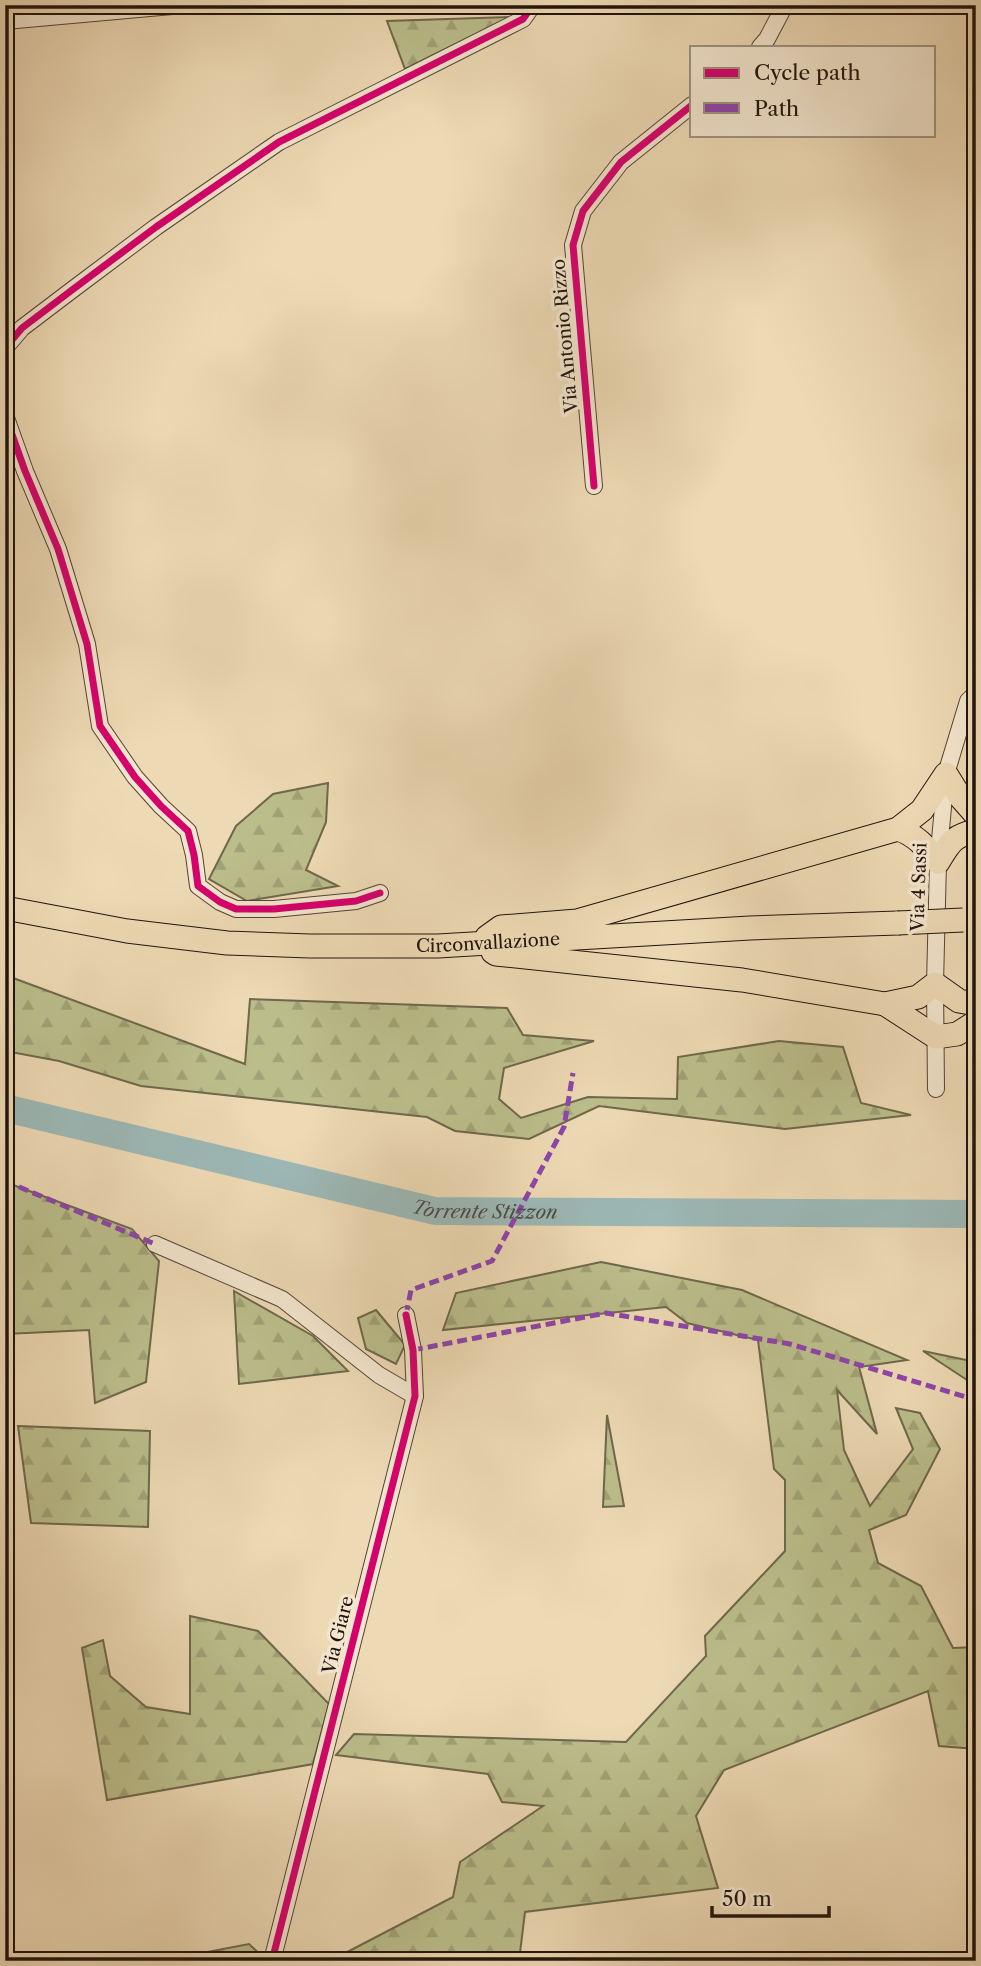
<svg xmlns="http://www.w3.org/2000/svg" width="981" height="1966" viewBox="0 0 981 1966" font-family="'Libre Caslon Text',serif">
	<style>
		.forest { fill: url(#forest-firs); stroke: #6e684c; stroke-width: 2 }
		.lines { fill: none; stroke-linecap: round; stroke-linejoin: round }
		.river { stroke: #9cb8b6; stroke-width: 28 }
		.minor-casing { stroke: #534437; stroke-width: 18 }
		.highway-casing { stroke: #20130d; stroke-width: 25 }
		.minor { stroke: #f3e6ce; stroke-width: 16 }
		.highway { stroke: #edd9b4; stroke-width: 23 }
		.highway-bridge-casing { stroke: #20130d; stroke-width: 25; stroke-linecap: butt }
		.highway-bridge { stroke: #edd9b4; stroke-width: 23 }
		.quiet { stroke: #8e44ad; stroke-width: 5; stroke-dasharray: 10 5; stroke-linecap: butt }
		.cycleway-casing { stroke: #f3e6ce; stroke-width: 11 }
		.cycleway { stroke: #d6006c; stroke-width: 7 }
		.labels { text-anchor: middle; stroke-width: 7; stroke-linejoin: round; paint-order: stroke }
		.street-label { font-size: 18px; fill: #20130d; stroke: #f3e6ce }
		.water-label { font-size: 19px; font-style: italic; fill: #4b4d48; stroke: #f3e6ce }
	</style>
	<defs>
		<pattern id="forest-firs" width="22" height="20" patternUnits="userSpaceOnUse" patternTransform="scale(1.75)"><rect width="22" height="20" fill="#bbbe8b"/><path d="M5 1l3.5 6h-7zM16 11l3.5 6h-7z" fill="#a0a277"/></pattern>
	</defs>
	<rect width="100%" height="100%" fill="#edd9b4"/>
	<filter id="stains"><feTurbulence type="fractalNoise" baseFrequency=".00286" numOctaves="4"/><feColorMatrix values="0 0 0 0 .2 0 0 0 0 .09 0 0 0 0 .02 0 0 0 .5 -.17"/></filter>
	<radialGradient id="worn" r=".72"><stop offset=".6" stop-color="#630" stop-opacity="0"/><stop offset="1" stop-color="#630" stop-opacity=".3"/></radialGradient>
	<!-- forest -->
	<g class="forest">
		<polygon points="5,5 139,5 5,22"/>
		<polygon points="510,17 405,69 387,21"/>
		<polygon points="328,783 326,822 306,870 338,886 247,901 209,879 236,826 273,794"/>
		<polygon points="5,975 245,1064 250,999 507,1008 523,1035 594,1041 504,1068 499,1099 521,1118 588,1097 677,1099 678,1057 779,1041 843,1047 861,1103 911,1115 785,1129 599,1106 529,1139 455,1131 427,1117 141,1086 59,1061 5,1051"/>
		<polygon points="5,1182 132,1229 159,1261 146,1382 95,1403 89,1330 6,1334 10,1226 5,1227"/>
		<polygon points="601,1262 742,1290 907,1360 859,1367 877,1434 837,1390 844,1450 870,1506 913,1449 896,1408 920,1413 940,1449 906,1515 869,1530 878,1563 921,1586 953,1648 976,1647 976,1749 939,1746 928,1691 724,1770 696,1816 718,1888 525,1912 519,1961 330,1961 453,1897 460,1862 543,1806 502,1802 488,1774 336,1755 354,1734 626,1742 706,1656 705,1636 785,1551 785,1480 774,1469 758,1340 687,1323 666,1307 443,1330 456,1293"/>
		<polygon points="234,1291 313,1336 348,1371 239,1384"/>
		<polygon points="376,1310 405,1345 396,1364 366,1349 358,1318"/>
		<polygon points="923,1351 976,1362 976,1386"/>
		<polygon points="607,1415 624,1506 603,1507"/>
		<polygon points="18,1426 150,1431 148,1527 31,1523"/>
		<polygon points="190,1616 258,1631 329,1704 313,1764 107,1800 82,1648 103,1640 110,1676 146,1707 190,1714"/>
		<polygon points="249,1944 267,1961 160,1961"/>
	</g>
	<g class="lines">
		<!-- river -->
		<path class="river" id="s1" d="M5,1108L435,1211L976,1214"/>
		<defs>
			<g id="minor">
				<polyline points="5,21 183,5"/>
				<polyline points="760,47 767,39 785,5"/>
				<polyline points="5,348 22,328 72,290 156,227 279,142 523,19 533,5"/>
				<polyline points="5,415 25,471 58,549 87,644 100,726 135,777 161,806 188,831 194,855 198,886 220,902 236,909 274,909 356,901 380,893"/>
				<polyline points="594,486 573,245 583,211 621,162 692,105"/>
				<polyline points="936,1089 935,984 938,862 946,774 968,701 976,693"/>
				<polyline points="155,1244 282,1299 379,1375 415,1396"/>
				<polyline points="272,1961 415,1396 413,1350 406,1315"/>
			</g>
			<g id="highway">
				<path d="M898,829C916,835 926,847 938,862C950,843 952,836 976,831"/>
				<path id="s2" d="M5,908L127,931L227,943L310,946H438L750,928L898,923"/>
				<polyline points="487,937 501,927 577,921 898,829 922,810 946,774 961,798 976,815"/>
				<polyline points="493,952 496,954 742,980 885,1004 918,997 935,984 959,1001 976,1004"/>
				<polyline points="885,1004 936,1037 957,1034 976,1022"/>
			</g>
		</defs>
		<!-- minor casing -->
		<use href="#minor" class="minor-casing"/>
		<!-- highway casing -->
		<use href="#highway" class="highway-casing"/>
		<!-- minor -->
		<use href="#minor" class="minor"/>
		<!-- highway -->
		<use href="#highway" class="highway"/>
		<defs>
			<polyline id="highway-bridge" points="898,923 963,920"/>
		</defs>
		<!-- highway-bridge casing -->
		<use href="#highway-bridge" class="highway-bridge-casing"/>
		<!-- highway-bridge -->
		<use href="#highway-bridge" class="highway-bridge"/>
		<!-- quiet -->
		<g class="quiet">
			<polyline points="5,1181 155,1244"/>
			<polyline points="406,1315 411,1290 492,1261 564,1127 573,1073"/>
			<polyline points="413,1350 606,1313 790,1344 976,1400"/>
		</g>
		<defs>
			<g id="cycleway">
				<polyline points="5,348 22,328 72,290 156,227 279,142 523,19 533,5"/>
				<polyline points="5,415 25,471 58,549 87,644 100,726 135,777 161,806 188,831 194,855 198,886 220,902 236,909 274,909 356,901 380,893"/>
				<polyline points="594,486 573,245 583,211 621,162 692,105"/>
				<polyline points="272,1961 415,1396 413,1350 406,1315"/>
			</g>
		</defs>
		<!-- cycleway casing -->
		<use href="#cycleway" class="cycleway-casing"/>
		<!-- cycleway -->
		<use href="#cycleway" class="cycleway"/>
	</g>
	<g class="labels">
		<!-- street labels -->
		<g class="street-label">
			<text transform="translate(565 336) rotate(-95)" y="6">Via Antonio Rizzo</text>
			<text transform="translate(919 887) rotate(-88)" y="6">Via 4 Sassi</text>
			<text dy="6" stroke="none"><textPath href="#s2" startOffset="486">Circonvallazione</textPath></text>
			<text transform="translate(338 1635) rotate(-76)" y="6">Via Giare</text>
		</g>
		<!-- water labels -->
		<g class="water-label">
			<text dy="7" stroke="none"><textPath href="#s1" startOffset="492">Torrente Stizzon</textPath></text>
		</g>
	</g>
	<!-- margin -->
	<rect width="981" height="1966" fill="none" stroke="#edd9b4" stroke-width="28"/>
	<rect x="7" y="7" width="967" height="1952" fill="none" stroke="#20130d" stroke-width="3.5"/>
	<rect x="14" y="14" width="953" height="1938" fill="none" stroke="#20130d" stroke-width="2"/>
	<!-- legend -->
	<rect x="690" y="46" width="245" height="91" fill="#f3e6ce" stroke="#9f9281" stroke-width="2"/>
	<rect x="704" y="68" width="35" height="10" fill="#d6006c" stroke="#9f9281" stroke-width="2"/>
	<text x="754" y="80" font-size="21" fill="#20130d">Cycle path</text>
	<rect x="704" y="103" width="35" height="10" fill="#8e44ad" stroke="#9f9281" stroke-width="2"/>
	<text x="754" y="116" font-size="21" fill="#20130d">Path</text>
	<!-- scale -->
	<path d="M712 1906v10h117v-10" fill="none" stroke="#20130d" stroke-width="3.5"/>
	<text x="722" y="1906" font-size="21" fill="#20130d" stroke="#f3e6ce" stroke-width="5" paint-order="stroke">50 m</text>
	<rect width="100%" height="100%" filter="url(#stains)"/>
	<rect width="100%" height="100%" fill="url(#worn)"/>
</svg>
